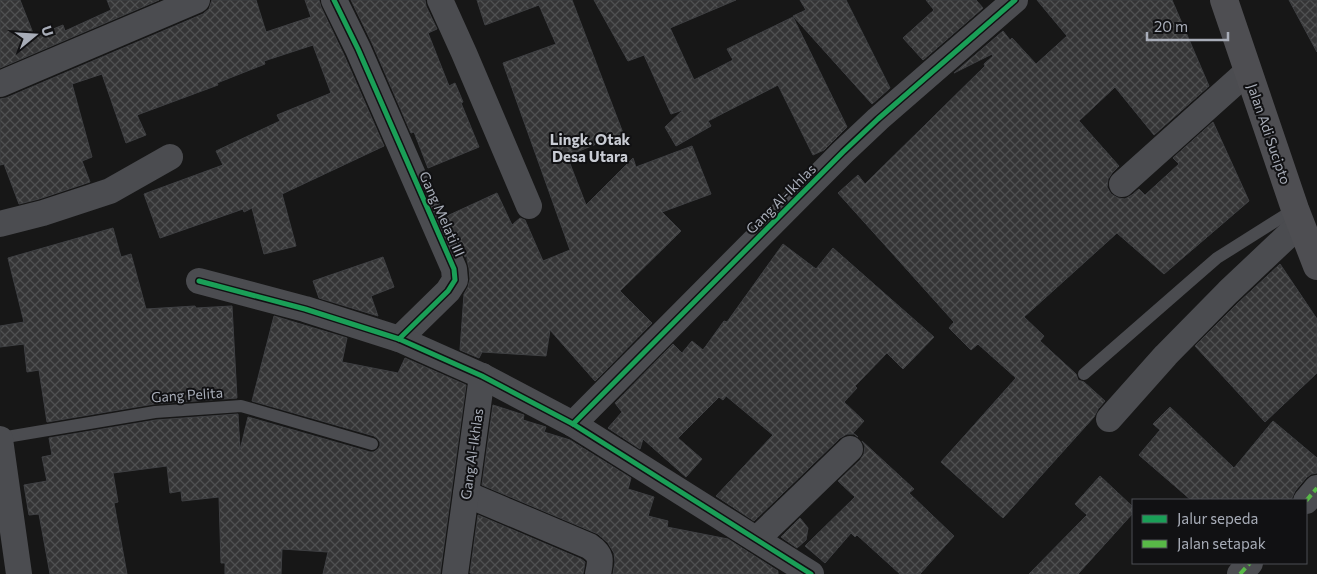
<svg xmlns="http://www.w3.org/2000/svg" width="1317" height="574" viewBox="0 0 1317 574" font-family="Commissioner,sans-serif">
	<style>
		.building { fill: url(#building-cross-hatch); stroke: #3f4043 }
		.lines { fill: none; stroke-linecap: round; stroke-linejoin: round }
		.service { stroke: #4b4c50; stroke-width: 12 }
		.minor { stroke: #4b4c50; stroke-width: 26 }
		.trunk { stroke: #4e4e52; stroke-width: 28 }
		.quiet { stroke: #58b947; stroke-width: 4; stroke-dasharray: 8 4; stroke-linecap: butt }
		.cycleway-casing { stroke: #111113; stroke-width: 8 }
		.cycleway { stroke: #1a9f57; stroke-width: 5 }
		.labels { text-anchor: middle; stroke-width: 4; stroke-linejoin: round; paint-order: stroke }
		.street-label { font-size: 14px; fill: #a8adb8; stroke: #111113 }
		.neighbourhood-label { font-size: 15px; font-weight: bold; fill: #c9ccd4; stroke: #111113 }
	</style>
	<defs>
		<pattern id="building-cross-hatch" width="8" height="8" patternUnits="userSpaceOnUse" patternTransform="scale(1.25)"><rect width="8" height="8" fill="#353536"/><path d="M0 0l8 8M0 8l8-8" fill="none" stroke="#4f5051"/></pattern>
	</defs>
	<rect width="100%" height="100%" fill="#171717"/>
	<!-- building -->
	<g class="building">
		<polygon points="0,0 20,0 33,33 35,32 36,36 63,25 65,31 111,10 107,0 159,0 0,68"/>
		<polygon points="212,0 256,0 266,32 311,17 305,0 319,0 321,7 344,55 384,146 282,194 296,246 264,254 252,208 244,212 243,209 160,238 144,194 223,165 216,151 280,121 277,115 331,93 313,45 264,61 265,64 217,83 218,85 137,115 146,135 126,143 102,74 72,84 92,157 82,161 90,182 39,199 19,204 4,164 0,165 0,99 6,98 203,14 209,9"/>
		<polygon points="351,0 425,0 426,6 437,29 428,33 449,86 455,83 463,102 461,103 479,147 428,168 414,132 411,133 372,43"/>
		<polygon points="477,0 572,0 623,133 567,156 586,205 633,158 636,167 692,146 711,194 662,212 681,231 620,291 652,323 595,381 550,330 546,356 482,352 479,358 460,350 464,294 468,287 470,279 469,268 467,260 467,256 465,257 447,216 497,193 512,225 520,218 525,220 543,261 570,250 503,63 556,44 539,5 485,25"/>
		<polygon points="594,0 736,0 670,28 694,80 733,60 727,49 793,17 847,127 824,150 813,155 778,85 708,121 711,126 676,146 665,127 683,110 671,114 644,55 628,61"/>
		<polygon points="800,0 846,0 890,88 872,104 793,16 806,10"/>
		<polygon points="926,0 976,0 983,8 923,60 903,38 934,10"/>
		<polygon points="1037,0 1172,0 1209,86 1154,135 1115,87 1079,121 1119,166 1112,173 1108,179 1107,187 1111,194 1118,198 1125,199 1132,195 1139,189 1145,195 1179,164 1173,158 1213,122 1249,201 1164,274 1117,233 1024,317 1044,336 1040,341 1076,374 1078,380 1084,382 1105,401 1098,409 1094,417 1003,518 941,462 1016,378 978,344 971,350 949,328 954,322 838,193 858,175 865,184 985,66 984,64 993,56 992,54 954,73 1003,31 1010,40 1012,38 1036,64 1067,36"/>
		<polygon points="1289,0 1317,0 1317,52"/>
		<polygon points="113,228 121,257 131,254 146,309 195,306 196,308 232,306 237,398 154,404 47,422 39,370 27,372 24,344 0,347 0,326 24,322 8,258"/>
		<polygon points="783,244 816,269 833,248 934,337 903,369 887,353 855,386 857,388 844,402 864,421 853,433 858,437 854,434 847,434 840,438 754,521 716,496 773,435 726,396 723,400 719,397 678,438 702,459 686,477 643,439 640,449 608,428 622,412 615,403 673,344 682,353 692,341 703,350 724,321 727,322"/>
		<polygon points="383,257 394,287 371,296 378,316 319,298 313,281"/>
		<polygon points="1280,264 1317,319 1317,373 1265,422 1195,346 1238,303"/>
		<polygon points="274,316 347,338 342,362 398,373 405,358 466,385 440,574 323,574 328,552 282,549 281,574 225,574 225,563 221,563 219,497 182,501 181,491 170,493 167,466 113,473 118,502 114,503 127,574 50,574 39,514 29,515 24,485 47,481 42,457 52,455 49,438 156,420 238,414 240,450 248,417 370,452 374,452 378,449 380,446 380,442 377,438 374,436 252,401"/>
		<polygon points="493,405 524,415 523,420 546,427 544,432 570,440 631,478 628,489 654,497 648,516 668,521 667,527 728,539 778,571 778,574 613,574 615,562 614,553 608,543 598,534 482,485"/>
		<polygon points="1170,407 1234,468 1273,421 1317,458 1317,473 1311,474 1306,478 1295,491 1291,500 1191,500 1139,455 1160,430 1153,424"/>
		<polygon points="862,441 914,489 909,493 954,536 920,574 900,574 857,535 855,537 851,533 825,563 805,546 855,497 838,481 860,460 864,454 865,446"/>
		<polygon points="1100,476 1133,507 1133,513 1078,574 1029,574 1087,515 1075,504"/>
		<polygon points="478,515 581,559 585,562 583,574 476,574 470,573"/>
		<polygon points="800,518 808,528 806,540 797,548 781,537"/>
	</g>
	<g class="lines">
		<!-- service -->
		<g class="service">
			<polyline points="1084,374 1217,258 1295,209"/>
			<polyline points="0,438 155,412 241,406 372,444"/>
		</g>
		<!-- minor -->
		<g class="minor">
			<polyline points="334,0 358,49 454,269 455,280 448,291 399,339"/>
			<polyline points="440,0 464,53 529,206"/>
			<polyline points="0,84 197,0"/>
			<polyline points="1122,184 1248,71"/>
			<polyline points="0,224 43,213 110,191 170,157"/>
			<polyline points="199,281 305,309 399,339 482,376 573,424 811,574"/>
			<polyline points="1109,419 1166,355 1228,292 1300,224"/>
			<polyline points="573,424 843,152 878,119 1015,0"/>
			<polyline points="0,439 19,574"/>
			<path d="M466,494L589,546C602,555 601,560 598,574"/>
			<polyline points="1306,501 1317,488"/>
			<polyline points="757,539 850,449"/>
			<polyline points="455,574 482,376"/>
			<polyline points="1240,574 1250,563"/>
		</g>
		<!-- trunk -->
		<polyline class="trunk" points="1224,0 1295,209 1317,266"/>
		<!-- quiet -->
		<g class="quiet">
			<polyline points="1306,501 1317,488"/>
			<polyline points="1240,574 1250,563"/>
		</g>
		<defs>
			<g id="cycleway">
				<polyline points="334,0 358,49 454,269 455,280 448,291 399,339"/>
				<polyline points="199,281 305,309 399,339 482,376 573,424 811,574"/>
				<polyline points="573,424 843,152 878,119 1015,0"/>
			</g>
		</defs>
		<!-- cycleway casing -->
		<use href="#cycleway" class="cycleway-casing"/>
		<!-- cycleway -->
		<use href="#cycleway" class="cycleway"/>
	</g>
	<g class="labels">
		<!-- street labels -->
		<g class="street-label">
			<text transform="translate(1269 134) rotate(71)" y="5">Jalan Adi Sucipto</text>
			<text transform="translate(781 199) rotate(-45)" y="5">Gang Al-Ikhlas</text>
			<text transform="translate(442 214) rotate(66)" y="5">Gang Melati III</text>
			<text transform="translate(187 395) rotate(-4)" y="5">Gang Pelita</text>
			<text transform="translate(472 454) rotate(-82)" y="5">Gang Al-Ikhlas</text>
		</g>
		<!-- neighbourhood labels -->
		<g class="neighbourhood-label">
			<text x="590" y="145">Lingk. Otak<tspan x="590" dy="17">Desa Utara</tspan></text>
		</g>
	</g>
	<!-- legend -->
	<rect x="1132" y="499" width="175" height="65" fill="#111113" stroke="#4d4f55"/>
	<rect x="1142" y="515" width="25" height="8" fill="#1a9f57" stroke="#4d4f55"/>
	<text x="1177" y="524" font-size="15" fill="#a8adb8">Jalur sepeda</text>
	<rect x="1142" y="540" width="25" height="8" fill="#58b947" stroke="#4d4f55"/>
	<text x="1177" y="549" font-size="15" fill="#a8adb8">Jalan setapak</text>
	<!-- north arrow -->
	<g transform="translate(35 35) rotate(72)" stroke="#111113" stroke-width="4" paint-order="stroke">
	<path d="M0-4L9 19L0 12L-9 19Z" fill="#a8adb8"/>
	<text y="-8" font-size="14" font-weight="bold" text-anchor="middle" fill="#a8adb8">U</text>
	</g>
	<!-- scale -->
	<path d="M1147 32v8h81v-8" fill="none" stroke="#a8adb8" stroke-width="2.5"/>
	<text x="1154" y="32" font-size="15" fill="#a8adb8" stroke="#111113" stroke-width="4" paint-order="stroke">20 m</text>
</svg>
